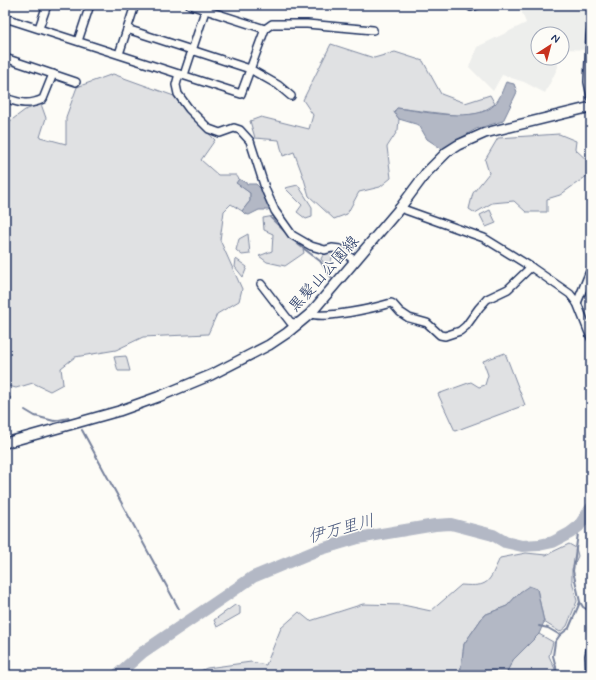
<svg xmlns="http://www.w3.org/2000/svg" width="596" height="680" viewBox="0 0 596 680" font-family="Mynerve,'Klee One',sans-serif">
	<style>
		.built { fill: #edeeec }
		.green { fill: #e0e1e3; stroke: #7e88a0 }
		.water { fill: #b3b8c5; stroke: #76819c }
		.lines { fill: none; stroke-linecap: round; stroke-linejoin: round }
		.stream { stroke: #76819c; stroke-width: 2 }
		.river { stroke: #b3b8c5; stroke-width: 12 }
		.minor-casing { stroke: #1b2f5e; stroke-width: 10 }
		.secondary-casing { stroke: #1b2f5e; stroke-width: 12 }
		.minor { stroke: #fdfcf7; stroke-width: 7 }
		.secondary { stroke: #fdfcf7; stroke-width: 9 }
		.labels { text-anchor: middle; stroke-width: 3; stroke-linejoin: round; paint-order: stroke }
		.street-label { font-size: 16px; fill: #1b2f5e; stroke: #fdfcf7 }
		.water-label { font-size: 17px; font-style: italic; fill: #49587d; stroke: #fdfcf7 }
	</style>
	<rect width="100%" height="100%" fill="#fdfcf7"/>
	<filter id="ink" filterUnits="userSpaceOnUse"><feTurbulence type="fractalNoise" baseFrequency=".025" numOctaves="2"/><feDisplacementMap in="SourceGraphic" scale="8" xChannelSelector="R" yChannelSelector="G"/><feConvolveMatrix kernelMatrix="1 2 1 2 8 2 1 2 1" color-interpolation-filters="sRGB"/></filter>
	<g filter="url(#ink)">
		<!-- built -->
		<polygon class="built" points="519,5 591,5 591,50 562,49 562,34 538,34 538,58 557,58 558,67 545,93 524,82 502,75 493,91 469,67 477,47 526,23"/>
		<!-- green -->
		<g class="green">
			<polygon points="331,44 374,58 395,52 423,61 441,94 465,103 490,95 495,104 480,113 462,116 397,108 394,112 399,119 398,130 387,147 391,178 380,187 359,192 347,214 334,219 309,196 304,179 294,152 283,156 279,140 255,138 250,121 261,117 309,129 313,115 303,100"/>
			<polygon points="113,74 174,96 215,140 201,160 218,175 236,175 239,179 237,183 250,193 250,201 242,211 231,204 224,211 220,240 242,289 239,301 217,314 208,334 143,337 116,350 75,357 61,368 63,384 50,391 33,383 16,388 5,385 5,125 25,110 41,104 46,118 40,137 66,144 66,117 77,87"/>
			<polygon points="559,134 576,141 575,149 591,164 591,173 560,195 547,199 547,212 526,212 514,201 492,203 475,213 469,209 473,193 489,173 485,160 498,138"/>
			<polygon points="298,185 312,207 312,217 306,219 297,212 302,205 285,188"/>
			<polygon points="490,210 496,223 486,227 480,215"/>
			<polygon points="274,216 289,235 302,245 304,253 285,266 267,262 259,256 272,251 273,234 264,230 263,218"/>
			<polygon points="248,234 250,254 242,255 236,250 239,239"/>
			<polygon points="324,253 334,253 328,268 321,259"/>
			<polygon points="236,259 247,267 243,277 235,267"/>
			<polygon points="505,353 525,405 455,431 438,394 471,382 479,387 485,385 488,375 483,361"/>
			<polygon points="126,356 130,371 118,371 114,357"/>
			<path d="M569,544L576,548L578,556L572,569V581L577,601L567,626L560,632L544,622L537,589L520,592L507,606L484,615L464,644L460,675H191L207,668L251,662L266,665L281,628L299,612L310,621L363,604L403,605L431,611L461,585C490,587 488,583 500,558L526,553L546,555Z"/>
			<polygon points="235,605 240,606 240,614 217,627 214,620"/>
			<polygon points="539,634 553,642 549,656 555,669 554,675 505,675 513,660"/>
		</g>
		<!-- water -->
		<g class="water">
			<path d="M506,82L514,84L517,92L503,121L476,129L442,149L427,139L419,125L399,119L394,112L397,108C421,111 478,124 495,104C500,99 503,88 506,82Z"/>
			<polygon points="239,179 248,184 256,184 264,192 270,207 269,210 259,210 249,215 245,214 242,211 250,201 250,193 236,183"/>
			<polygon points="529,586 537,589 544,622 539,634 513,660 505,675 460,675 464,644 484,615 507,606 520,592"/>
		</g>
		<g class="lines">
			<!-- stream -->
			<g class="stream">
				<polyline points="271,218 299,245 320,261 331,277"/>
				<polyline points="5,396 10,398"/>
				<polyline points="25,410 35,416 54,421 69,418"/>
				<polyline points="82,430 179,609"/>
				<polyline points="580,602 583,607 591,612"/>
				<polyline points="539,626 548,628 560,635"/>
				<polyline points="557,675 556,667 553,656 555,642 560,635 569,628 580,602 573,571 579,526"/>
			</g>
			<!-- river -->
			<polyline class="river" points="117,675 143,652 237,588 253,577 318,550 358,538 435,525 451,524 493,535 505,542 522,546 539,545 553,542 570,533 579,526 591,508"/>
			<defs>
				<g id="minor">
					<polyline points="471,7 477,5"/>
					<polyline points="5,18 241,94 265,29 190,5"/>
					<polyline points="39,28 47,5"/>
					<polyline points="127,29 250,69 278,85 291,96"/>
					<polyline points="265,29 272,24 307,24 373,30"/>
					<polyline points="591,30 590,37 588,82 591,97"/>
					<polyline points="78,41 90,5"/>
					<polyline points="119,54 135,5"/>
					<polyline points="5,58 76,82"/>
					<polyline points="179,74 176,85 178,94 189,109 209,129 220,133 234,128 240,130 250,141 266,191 275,211 292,235 311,246 325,250 332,248 340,249 355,261"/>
					<polyline points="184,75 207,5"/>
					<path d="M5,98C20,103 28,106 43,99L53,74"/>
					<polyline points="400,208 484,238 531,267 570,294 577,303 591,338"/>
					<polyline points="261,284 291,323 301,322"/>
					<polyline points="577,303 591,269"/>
					<path d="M310,314C327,319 374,308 391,303L393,304L400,312L409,318L427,323L440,335L445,336L460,331L466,326L479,308L487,299L508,289L531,267"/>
					<polyline points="590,675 589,656 591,646"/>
				</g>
				<polyline id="secondary" points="5,443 119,411 158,397 211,375 269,345 287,333 310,314 400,208 426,173 447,152 458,145 485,133 591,107"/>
			</defs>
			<!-- minor casing -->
			<use href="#minor" class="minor-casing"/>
			<!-- secondary casing -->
			<use href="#secondary" class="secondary-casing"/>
			<!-- minor -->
			<use href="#minor" class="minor"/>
			<!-- secondary -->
			<use href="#secondary" class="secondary"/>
		</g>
	</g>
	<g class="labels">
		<!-- street labels -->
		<g class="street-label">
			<text transform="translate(323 273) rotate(-48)" y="6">黒髪山公園線</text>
		</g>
		<!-- water labels -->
		<g class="water-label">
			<text transform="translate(341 528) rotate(-15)" y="6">伊万里川</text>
		</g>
	</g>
	<!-- margin -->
	<rect width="596" height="680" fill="none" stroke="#fdfcf7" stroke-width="20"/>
	<rect x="10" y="10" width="576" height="660" fill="none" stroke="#1b2f5e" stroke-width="1.5" filter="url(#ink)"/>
	<!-- north arrow -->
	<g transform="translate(550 46) rotate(36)"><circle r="19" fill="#fdfcf7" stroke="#a3aaba"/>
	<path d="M0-3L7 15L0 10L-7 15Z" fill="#c8321e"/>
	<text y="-6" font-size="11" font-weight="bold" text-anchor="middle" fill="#1b2f5e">N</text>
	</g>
</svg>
